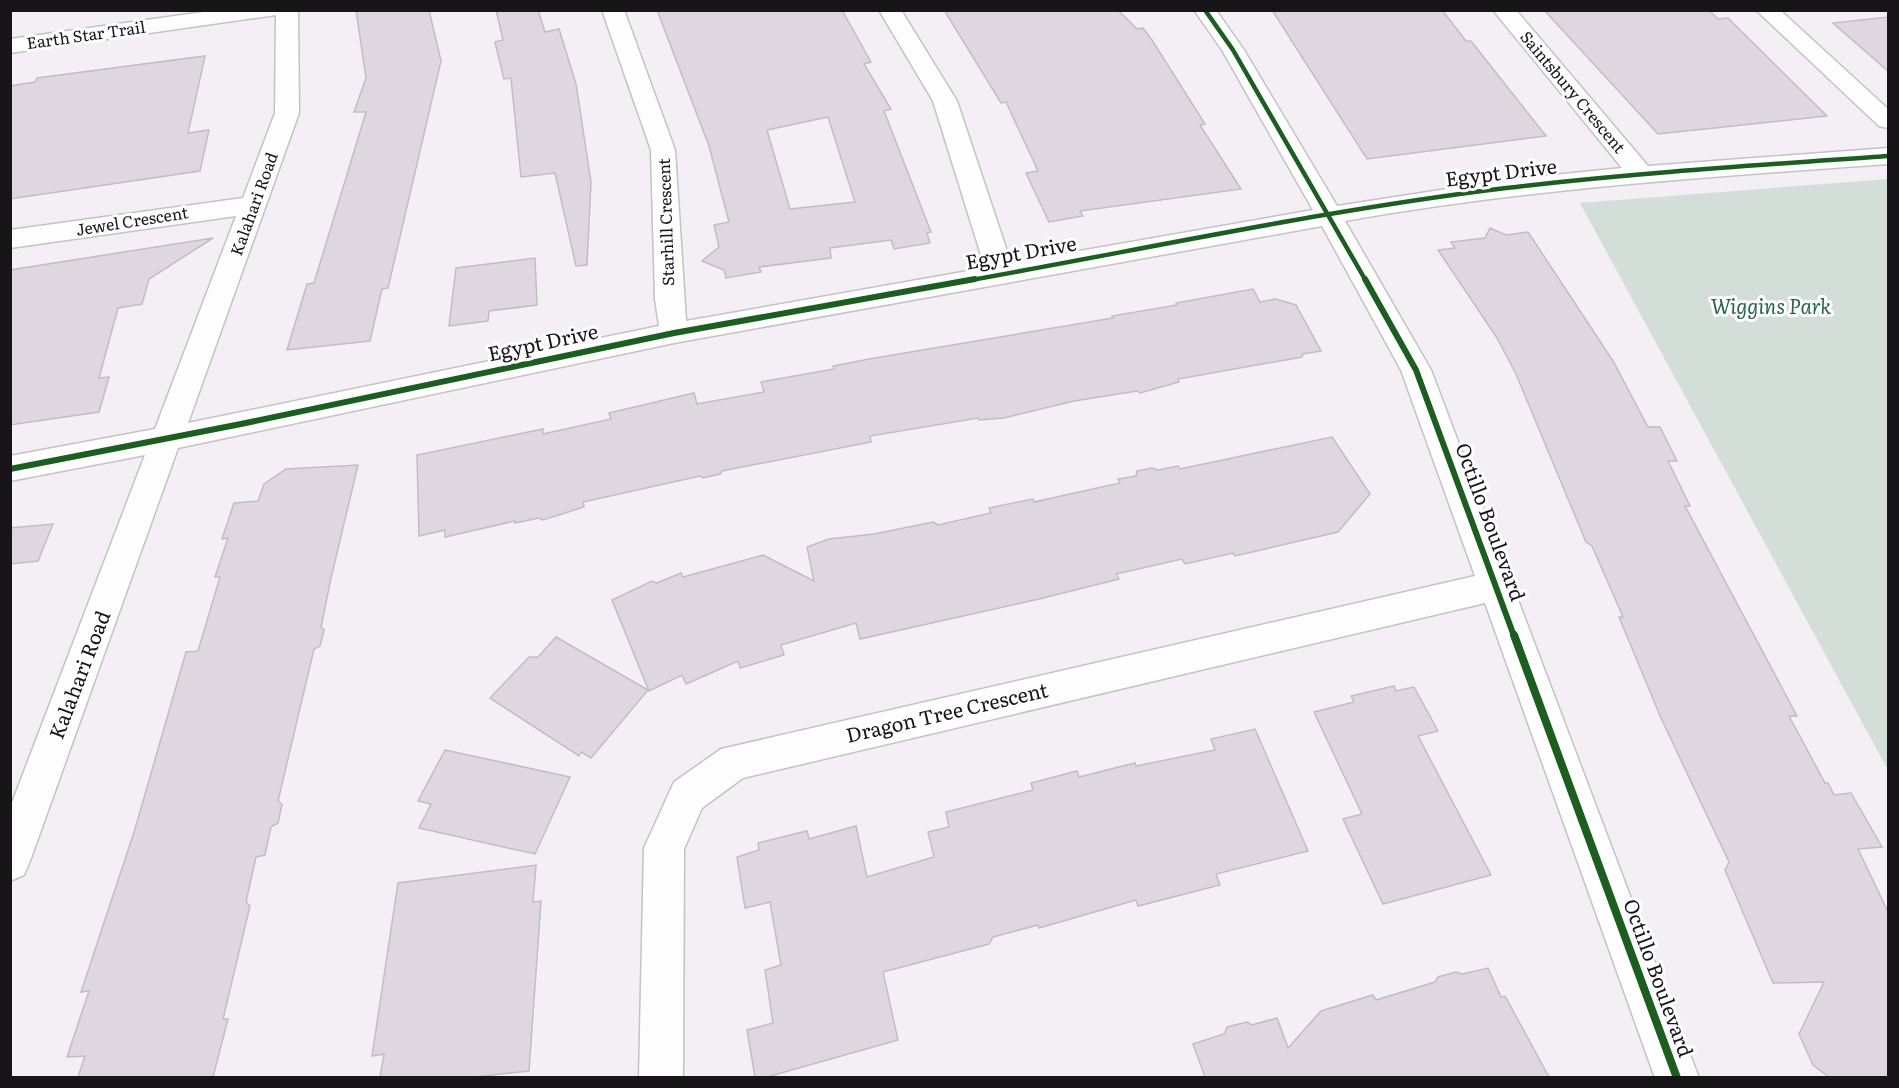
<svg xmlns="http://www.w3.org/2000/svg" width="1899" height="1088" viewBox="0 0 1899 1088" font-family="Literata,serif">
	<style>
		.green { fill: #d2ded7 }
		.building { fill: #ded7e0; stroke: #c0bec1; stroke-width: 1.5; fill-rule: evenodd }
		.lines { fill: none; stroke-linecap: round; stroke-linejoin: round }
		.minor-casing { stroke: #c5c2c5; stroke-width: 3 }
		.minor { fill: #fdfdfd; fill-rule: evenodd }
		.cycleway-far2-casing { stroke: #fefdff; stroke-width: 8 }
		.cycleway-far1-casing { stroke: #fefdff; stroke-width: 10 }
		.cycleway-casing { stroke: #fefdff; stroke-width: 11 }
		.cycleway-far2 { stroke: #1b5e20; stroke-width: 4.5 }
		.cycleway-far1 { stroke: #1b5e20; stroke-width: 6 }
		.cycleway { stroke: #1b5e20; stroke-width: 8 }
		.labels { text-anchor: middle; stroke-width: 6; stroke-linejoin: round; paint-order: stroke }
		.far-street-label { font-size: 16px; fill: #181518; stroke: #fefdff }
		.street-label { font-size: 20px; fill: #181518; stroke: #fefdff }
		.park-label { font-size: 20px; font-style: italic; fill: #296546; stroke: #fefdff }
	</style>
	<rect width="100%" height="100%" fill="#f3eff4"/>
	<!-- green -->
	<polygon class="green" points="1888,179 1888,770 1580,203"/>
	<!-- building -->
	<g class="building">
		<polygon points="356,10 429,10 441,61 388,288 382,289 370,341 287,350 307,284 314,283 366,112 354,112 366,78"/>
		<polygon points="496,10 538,10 545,32 559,29 576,84 591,182 587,265 576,266 555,173 521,177 511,78 504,79 495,42 503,40"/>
		<path d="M657,10H842L871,62L864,64L891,109L884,111L931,232L927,233L930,243L894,249L891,240L830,248L831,258L759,267L761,272L726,278L724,270L702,261L719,247L714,225L729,222L709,146ZM828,117L855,202L790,209L767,130Z"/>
		<polygon points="944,10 1118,10 1137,29 1143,28 1152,40 1205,124 1200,125 1241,189 1080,211 1083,216 1049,222 1026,173 1038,171 1006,102 1001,103"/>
		<polygon points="1272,10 1442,10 1466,41 1471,41 1546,136 1367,159"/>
		<polygon points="1544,10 1709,10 1718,19 1728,18 1827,116 1658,134"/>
		<polygon points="1888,17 1888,71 1833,23"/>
		<polygon points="205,56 188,133 209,130 200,171 10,199 10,86 35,82 37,78"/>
		<polygon points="1490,228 1506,235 1528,232 1613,361 1648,427 1660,427 1677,461 1668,461 1690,506 1685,506 1797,716 1789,716 1825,783 1828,783 1834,795 1851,793 1882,847 1858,849 1888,912 1888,1077 1829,1077 1813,1065 1799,1034 1824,982 1773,983 1725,870 1729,862 1661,718 1619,617 1623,617 1592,546 1586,542 1516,374 1497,338 1438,250 1455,248 1451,242 1485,238"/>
		<polygon points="213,238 149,279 142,304 118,308 99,378 109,377 99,412 10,425 10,270"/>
		<polygon points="535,258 537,305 489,311 488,321 449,326 456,268"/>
		<polygon points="1253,289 1260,302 1276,299 1296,305 1321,351 1303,354 1302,357 1178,379 1179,382 1140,393 1137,391 1074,401 1004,418 979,420 978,418 870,436 871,442 722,471 720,474 703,478 700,476 583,502 584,507 543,520 539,518 515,523 515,521 445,537 445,530 419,536 417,455 543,429 543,434 611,419 609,413 694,393 697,404 764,392 761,382 834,369 833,366 869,359 1113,318 1112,316 1177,305 1176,303"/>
		<polygon points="1332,437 1370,494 1338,532 1235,556 1233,553 1185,564 1182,559 1116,574 1119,579 1039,599 860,639 856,623 781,645 784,655 740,668 738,661 686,684 682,675 649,691 612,600 652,581 657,583 681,573 683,577 763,555 814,581 807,547 829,539 874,534 933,522 938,525 991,513 989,508 1033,499 1034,502 1120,483 1118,479 1136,476 1137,471 1152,468 1158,470 1178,466 1180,469"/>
		<polygon points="358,465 331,578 321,627 324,630 320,646 314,649 278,801 282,804 278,823 271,827 265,855 256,857 246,902 250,906 223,1019 228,1019 213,1077 78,1077 85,1056 67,1057 89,991 81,992 135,829 186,652 198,651 220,577 215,577 228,538 222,539 234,503 258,501 264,484 286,469"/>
		<polygon points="53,524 38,561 10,564 10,528"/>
		<polygon points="556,637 648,690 591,758 581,752 579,756 490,698 529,657 538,657"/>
		<polygon points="1394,686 1396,691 1414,687 1438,731 1418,736 1491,875 1383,904 1343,819 1362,814 1314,712 1354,702 1351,696"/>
		<polygon points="1255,729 1308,851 1216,874 1220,885 1138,906 1136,900 1039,928 1038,925 993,937 989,944 883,972 898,1040 767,1077 755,1077 747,1030 773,1023 765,970 781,965 770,902 745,908 737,857 759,850 758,843 807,831 809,839 856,826 867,877 934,857 928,832 949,827 946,812 1033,790 1031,783 1077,771 1079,777 1135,763 1136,766 1215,750 1211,739"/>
		<polygon points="445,750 570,777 535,854 419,828 431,804 418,801"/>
		<polygon points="536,865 533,902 541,901 529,1071 475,1077 380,1077 384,1054 372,1056 398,883"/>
		<polygon points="1488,968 1501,997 1505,996 1549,1077 1205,1077 1193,1044 1224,1034 1227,1027 1247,1022 1252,1025 1277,1018 1288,1048 1321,1011 1373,995 1376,1000 1435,982 1438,977 1456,972 1462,974"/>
	</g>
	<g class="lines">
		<defs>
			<g id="minor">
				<path d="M218,10H298L299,113L188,423L659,326L655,299L651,150L602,10H624L675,150L686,321L985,268L933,101L879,10H901L957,101L1011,263L1313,210L1222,50L1194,10H1216L1244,50L1337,206L1505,180L1622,168L1493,10H1516L1648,166L1888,148V164C1706,177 1525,189 1345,221L1431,370L1699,1078H1655L1485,603L743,778L702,808L684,849L683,1078H639L644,848L674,782L721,749L1475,576L1401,370L1322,226L674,343L178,448L30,861L24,875L10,881V808L145,455L10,481V456L155,429L236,216L10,248V230L243,198L275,113L276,15L10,53V39Z"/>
				<polygon points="1756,10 1780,10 1888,109 1888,128 1879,126"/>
			</g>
		</defs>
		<!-- minor casing -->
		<use href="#minor" class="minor-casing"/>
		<!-- minor -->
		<use href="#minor" class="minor"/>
		<defs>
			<g id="cycleway-far2">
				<polyline points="1205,10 1233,50 1366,281"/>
				<path d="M966,281C1145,249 1325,210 1506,188C1633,173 1761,165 1888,156"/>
			</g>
			<g id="cycleway-far1">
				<polyline points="1365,279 1416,370 1514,636"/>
				<polyline points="10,469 241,424 674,333 975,279"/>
			</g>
			<polyline id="cycleway" points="1514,635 1677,1078"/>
		</defs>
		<!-- cycleway-far2 casing -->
		<use href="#cycleway-far2" class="cycleway-far2-casing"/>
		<!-- cycleway-far1 casing -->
		<use href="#cycleway-far1" class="cycleway-far1-casing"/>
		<!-- cycleway casing -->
		<use href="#cycleway" class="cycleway-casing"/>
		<!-- cycleway-far2 -->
		<use href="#cycleway-far2" class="cycleway-far2"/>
		<!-- cycleway-far1 -->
		<use href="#cycleway-far1" class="cycleway-far1"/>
		<!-- cycleway -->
		<use href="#cycleway" class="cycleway"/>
	</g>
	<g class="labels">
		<!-- far-street labels -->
		<g class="far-street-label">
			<text transform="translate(86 35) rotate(-8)" y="6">Earth Star Trail</text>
			<text transform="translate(1573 92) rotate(50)" y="6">Saintsbury Crescent</text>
			<text transform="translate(254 204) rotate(-70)" y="6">Kalahari Road</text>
			<text transform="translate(132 221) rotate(-9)" y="6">Jewel Crescent</text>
			<text transform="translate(666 222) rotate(-92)" y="6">Starhill Crescent</text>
		</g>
		<!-- street labels -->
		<g class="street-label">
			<text transform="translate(1501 173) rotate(-7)" y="7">Egypt Drive</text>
			<text transform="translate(1021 253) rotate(-10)" y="7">Egypt Drive</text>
			<text transform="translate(543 343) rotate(-12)" y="7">Egypt Drive</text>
			<text transform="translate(1490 522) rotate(70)" y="7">Octillo Boulevard</text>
			<text transform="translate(80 675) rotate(-69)" y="7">Kalahari Road</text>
			<text transform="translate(947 713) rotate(-13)" y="7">Dragon Tree Crescent</text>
			<text transform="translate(1658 978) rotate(70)" y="7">Octillo Boulevard</text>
		</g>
		<!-- park labels -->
		<g class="park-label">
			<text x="1771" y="314">Wiggins Park</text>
		</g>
	</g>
	<!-- border -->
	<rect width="1899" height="1088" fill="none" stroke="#181518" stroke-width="24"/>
</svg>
